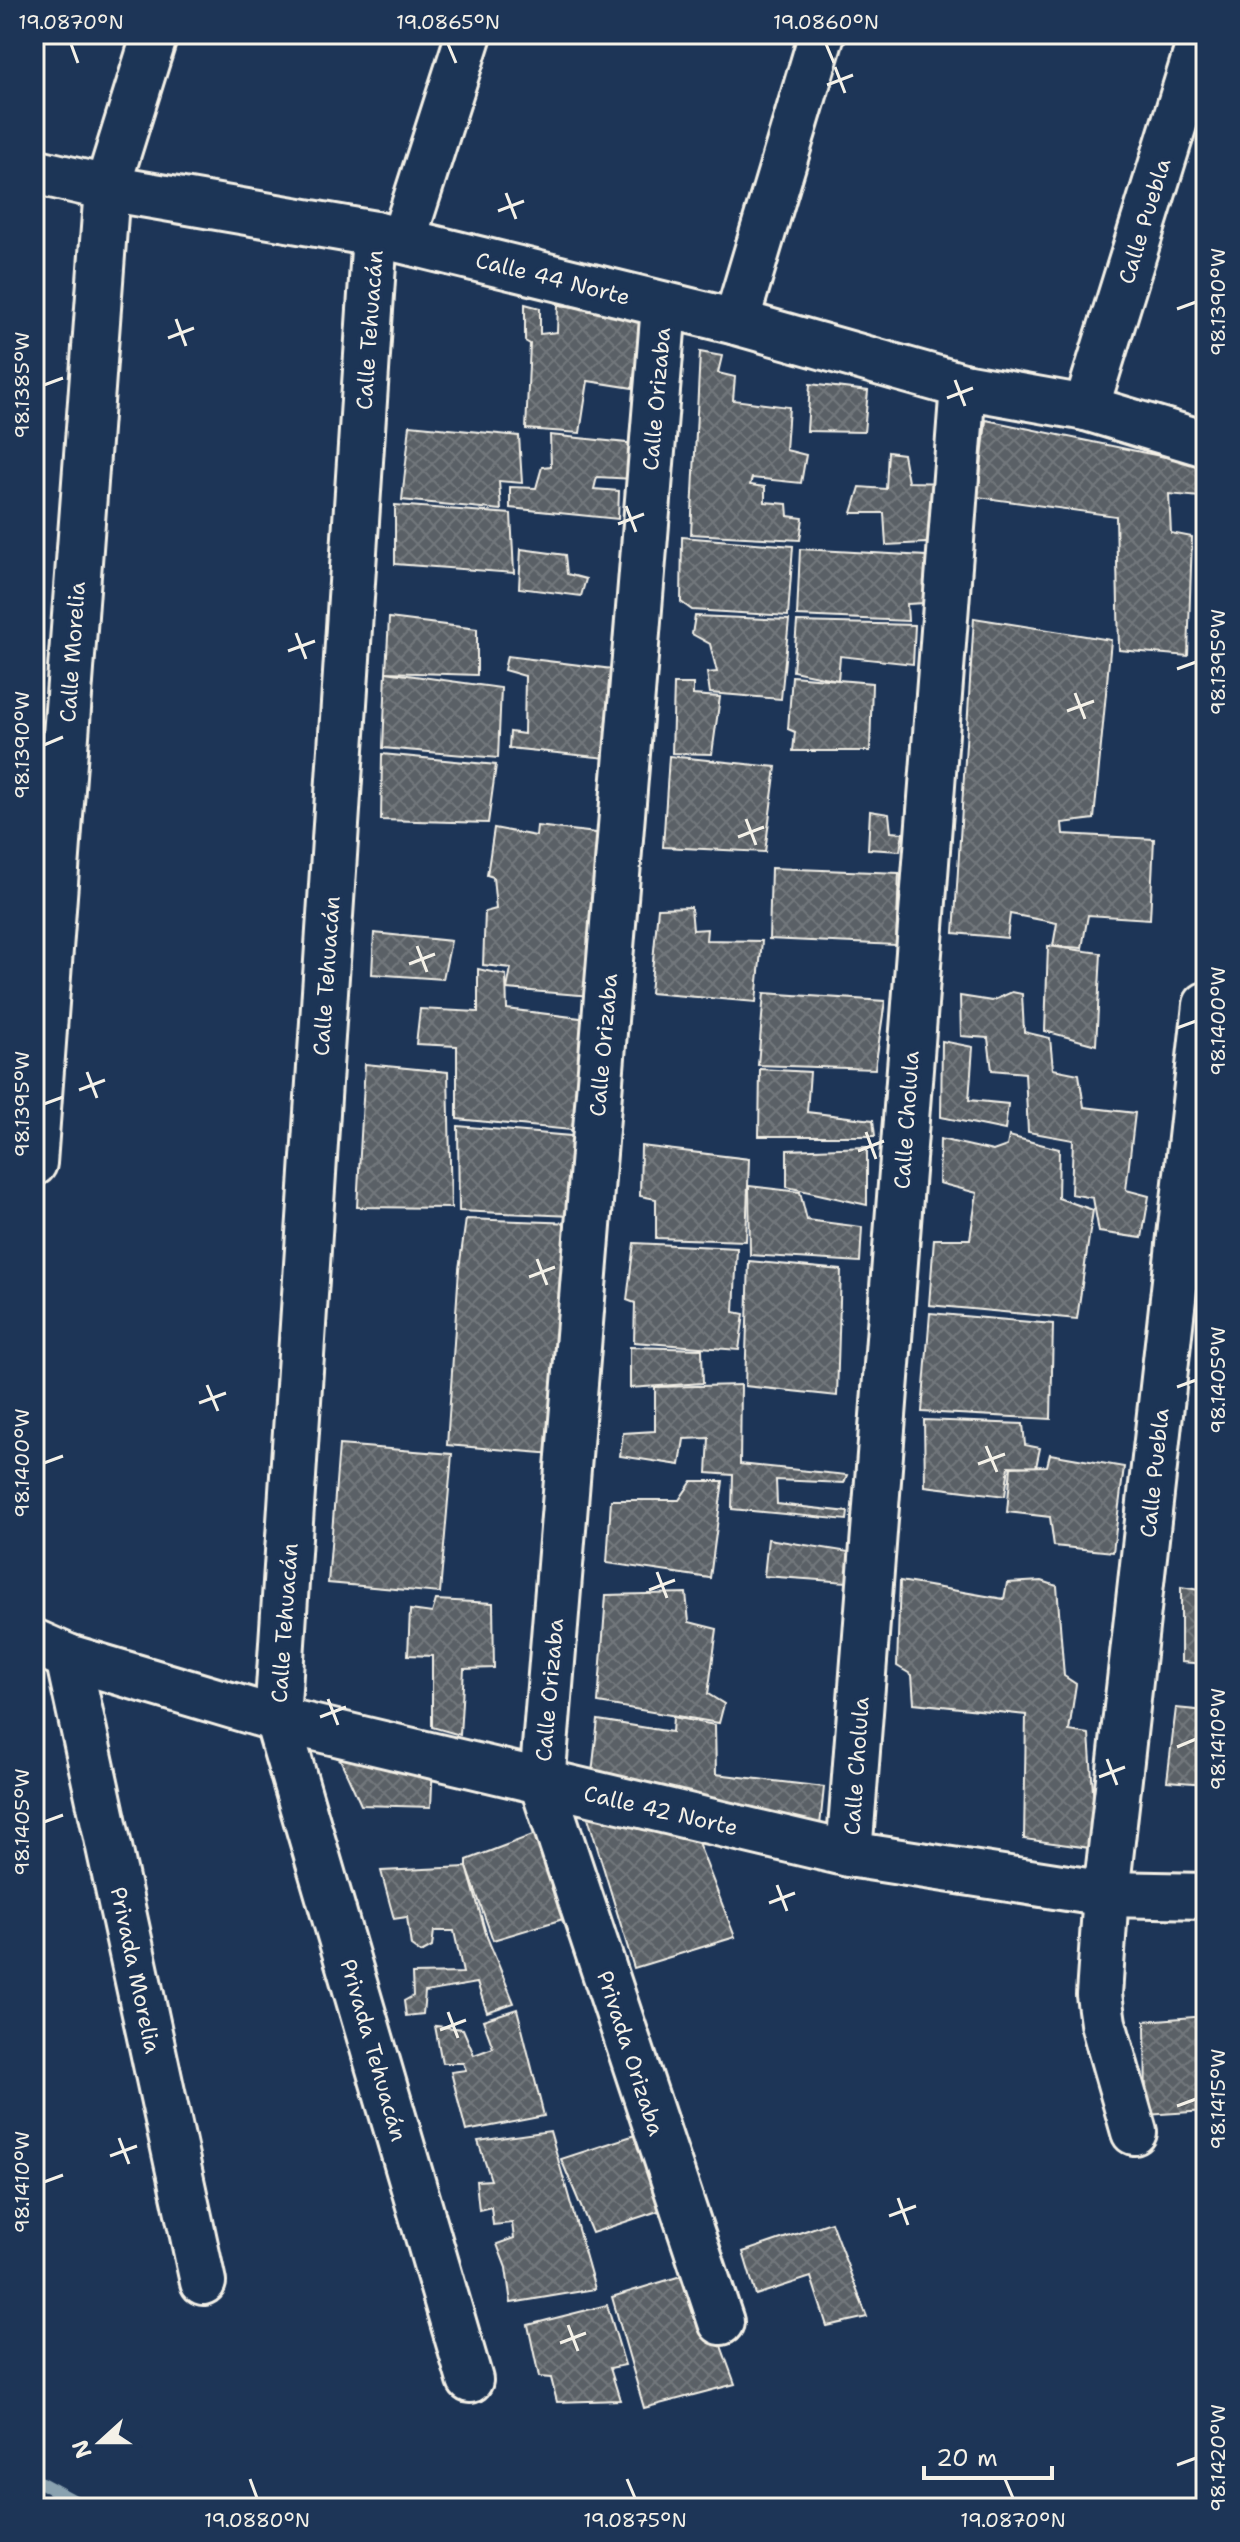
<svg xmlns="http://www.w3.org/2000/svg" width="1240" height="2542" viewBox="0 0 1240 2542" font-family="'Shantell Sans',sans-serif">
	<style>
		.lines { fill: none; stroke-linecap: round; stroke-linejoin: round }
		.stream { stroke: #8aa2b0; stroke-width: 12 }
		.building { fill: url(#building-cross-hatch); stroke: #f4f1e8; stroke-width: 2 }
		.minor-casing { stroke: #f4f1e8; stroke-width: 50 }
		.minor { stroke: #1d3557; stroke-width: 44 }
		.ticks { fill: none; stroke: #f4f1e8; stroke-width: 3 }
		.labels { text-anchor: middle; stroke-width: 8; stroke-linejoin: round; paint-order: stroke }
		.street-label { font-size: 22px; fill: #f4f1e8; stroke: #1d3557 }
		.neatline { fill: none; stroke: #f4f1e8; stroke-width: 3 }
		.ticks-label { font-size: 20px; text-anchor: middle; fill: #f4f1e8 }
	</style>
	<defs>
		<pattern id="building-cross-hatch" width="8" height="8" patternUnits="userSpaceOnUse" patternTransform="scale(2)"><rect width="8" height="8" fill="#5a6066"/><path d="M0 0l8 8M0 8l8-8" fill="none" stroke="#72777c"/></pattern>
	</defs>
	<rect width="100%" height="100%" fill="#1d3557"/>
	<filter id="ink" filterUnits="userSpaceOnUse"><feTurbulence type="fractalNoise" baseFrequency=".0125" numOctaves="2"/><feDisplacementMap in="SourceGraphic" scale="16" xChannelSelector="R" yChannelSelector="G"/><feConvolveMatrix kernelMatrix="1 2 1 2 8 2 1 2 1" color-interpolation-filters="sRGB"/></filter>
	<g filter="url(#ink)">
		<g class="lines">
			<!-- stream -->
			<g class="stream">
				<polyline points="34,2479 88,2508"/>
				<polyline points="1176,2508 1206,2506"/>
			</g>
		</g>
		<!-- building -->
		<g class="building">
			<polygon points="525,304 540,308 540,334 557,332 558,305 643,315 633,388 588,381 580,433 526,429 530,344 525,341"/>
			<polygon points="700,352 722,356 718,373 735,377 733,400 789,407 786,450 806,455 801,483 752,478 750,485 765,487 765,502 787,504 788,516 803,518 800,540 691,534"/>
			<polygon points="810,384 868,391 864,432 807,431"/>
			<polygon points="986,420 1199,464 1200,497 1169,494 1171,533 1192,537 1188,656 1119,650 1116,516 978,497"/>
			<polygon points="410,425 519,436 522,483 499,481 501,510 402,500"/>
			<polygon points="550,435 636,444 634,479 597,477 594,489 619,491 618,519 510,508 510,487 536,488 542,467 551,466"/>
			<polygon points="888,452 903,454 908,482 950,483 943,547 926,543 886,545 884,513 852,513 860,487 886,489"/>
			<polygon points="395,505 511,514 514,573 395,564"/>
			<polygon points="682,537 793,546 788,616 692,610 681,602"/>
			<polygon points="521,549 565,555 567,574 586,579 581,596 519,588"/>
			<polygon points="800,549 926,556 925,603 907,604 908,621 797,616"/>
			<polygon points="695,616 789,620 781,699 710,693 707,673 717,672 710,644 692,634"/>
			<polygon points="389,618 477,629 477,675 386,672"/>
			<polygon points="974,618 1111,640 1094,819 1062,823 1063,834 1154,839 1150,919 1088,915 1082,948 1053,946 1057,923 1010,914 1007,938 954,933"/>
			<polygon points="797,622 915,625 913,664 840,656 838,680 793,671"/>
			<polygon points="507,656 620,670 616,759 509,748 510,732 524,734 525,676 504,670"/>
			<polygon points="386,672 501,688 498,758 383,748"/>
			<polygon points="792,676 872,683 870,751 793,751 795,732 788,729"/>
			<polygon points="674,684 693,684 693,695 720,697 712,754 672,753"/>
			<polygon points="382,754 496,765 488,823 381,820"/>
			<polygon points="669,756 776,767 765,852 663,847"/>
			<polygon points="870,811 889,814 891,832 903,833 900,851 868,849"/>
			<polygon points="537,826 604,834 591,996 507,989 511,968 483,965 485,912 496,909 493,877 487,875 494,828 536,836"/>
			<polygon points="771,868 899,873 896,945 769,939"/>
			<polygon points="691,907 693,930 707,929 706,940 762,941 756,1002 650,993 658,908"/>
			<polygon points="374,933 451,941 443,979 372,974"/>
			<polygon points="1048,946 1101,953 1096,1045 1045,1031"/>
			<polygon points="478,969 506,975 507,1009 588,1019 581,1131 457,1119 457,1046 416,1044 420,1009 478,1012"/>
			<polygon points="1012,992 1022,994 1024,1032 1050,1038 1053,1069 1079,1074 1084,1107 1135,1113 1126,1190 1149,1196 1142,1238 1099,1232 1093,1198 1071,1194 1073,1140 1028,1132 1025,1073 992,1070 988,1038 961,1036 960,996 992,1001"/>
			<polygon points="764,993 885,1001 875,1069 758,1065"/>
			<polygon points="942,1041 973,1047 969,1100 1008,1104 1005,1130 941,1117"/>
			<polygon points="365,1064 448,1072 451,1208 357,1207"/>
			<polygon points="760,1069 810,1072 807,1112 873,1120 875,1136 759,1136"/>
			<polygon points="458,1126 582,1137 572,1216 459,1211"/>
			<polygon points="1009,1136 1059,1149 1058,1198 1093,1210 1077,1319 929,1305 934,1239 970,1239 977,1193 939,1183 940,1139 993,1151 1007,1146"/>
			<polygon points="641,1146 749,1159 746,1241 656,1238 656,1199 640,1196"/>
			<polygon points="867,1147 867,1205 787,1187 787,1150"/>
			<polygon points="749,1186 800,1192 807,1220 862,1227 860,1262 750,1255"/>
			<polygon points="466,1219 574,1223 554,1454 447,1445 459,1269"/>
			<polygon points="634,1243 737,1248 734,1312 744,1314 739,1350 634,1342 635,1303 627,1300"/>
			<polygon points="749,1261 841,1270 837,1396 745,1386"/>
			<polygon points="930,1313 1053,1324 1051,1419 922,1412"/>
			<polygon points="630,1347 702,1349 703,1383 630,1388"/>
			<polygon points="741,1385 740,1464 847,1475 844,1483 776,1480 777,1504 848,1512 847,1520 732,1509 733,1475 707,1473 709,1438 684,1439 680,1465 620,1456 623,1433 655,1431 655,1387"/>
			<polygon points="1203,1388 1206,1388 1206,1486 1199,1484"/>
			<polygon points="924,1420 1023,1424 1025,1445 1040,1448 1036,1467 1009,1466 1005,1496 925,1486"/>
			<polygon points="339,1445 452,1454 440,1593 328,1583"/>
			<polygon points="1050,1454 1124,1467 1113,1552 1054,1546 1050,1517 1007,1512 1011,1467 1047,1466"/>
			<polygon points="692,1481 723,1481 710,1578 607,1563 611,1500 679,1500"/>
			<polygon points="768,1539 849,1552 847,1582 764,1576"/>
			<polygon points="900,1581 1004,1599 1007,1583 1042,1581 1057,1586 1064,1676 1076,1684 1069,1731 1089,1734 1097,1849 1024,1839 1026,1715 914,1703 912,1675 897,1666"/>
			<polygon points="1181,1587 1206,1591 1206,1664 1181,1662"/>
			<polygon points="686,1593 689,1622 717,1629 708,1694 724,1704 719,1723 598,1703 606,1595"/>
			<polygon points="436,1600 493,1603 494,1668 464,1669 460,1735 432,1727 432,1656 408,1655 410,1610 432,1613"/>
			<polygon points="1176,1708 1206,1711 1206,1784 1167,1781"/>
			<polygon points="673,1717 715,1725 716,1774 824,1787 820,1826 591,1782 598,1720 672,1732"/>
			<polygon points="326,1752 433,1763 431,1807 361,1805 340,1759"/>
			<polygon points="587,1814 692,1827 735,1937 634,1968"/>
			<polygon points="543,1831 573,1916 493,1940 467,1867 467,1860"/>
			<polygon points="467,1867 487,1937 514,2003 487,2012 477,1983 425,1992 423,2014 406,2016 404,2001 413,1996 412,1974 463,1973 454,1931 434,1931 432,1947 421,1953 411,1946 407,1917 394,1919 381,1871"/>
			<polygon points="517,2009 544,2116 466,2131 451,2072 466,2070 463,2063 442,2063 435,2026 463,2029 474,2055 493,2048 483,2020"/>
			<polygon points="1206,2016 1206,2111 1146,2115 1145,2021"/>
			<polygon points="550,2131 595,2289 511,2303 506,2268 497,2244 514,2238 512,2223 493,2225 491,2207 479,2210 476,2181 491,2180 478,2141"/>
			<polygon points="638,2134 664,2209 592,2233 561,2159"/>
			<polygon points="831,2222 867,2317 827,2326 811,2277 756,2295 743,2252"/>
			<polygon points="694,2272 735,2384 644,2408 612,2297"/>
			<polygon points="607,2305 625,2365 610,2368 620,2400 557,2402 551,2378 539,2377 528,2325"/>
		</g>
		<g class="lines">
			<defs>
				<g id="minor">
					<polyline points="34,171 107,188 375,234 736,322 963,386 1086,408 1206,444"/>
					<polyline points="375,234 277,1719 470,2380"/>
					<polyline points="403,240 469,34"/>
					<polyline points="664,306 542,1783 721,2322"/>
					<polyline points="736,322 822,34"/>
					<polyline points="1086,408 1202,34"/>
					<polyline points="34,1163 107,188 155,34"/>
					<polyline points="34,1642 68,1657 277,1719 849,1854 1106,1894 1206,1896"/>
					<polyline points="68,1657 203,2282"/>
					<polyline points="849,1854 963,386"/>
					<polyline points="1134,2132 1103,2023 1099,1995 1106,1894 1206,1005"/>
				</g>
			</defs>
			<!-- minor casing -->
			<use href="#minor" class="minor-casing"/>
			<!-- minor -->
			<use href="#minor" class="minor"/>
		</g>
	</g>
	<!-- ticks -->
	<path class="ticks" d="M71,44L78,63M448,44L456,63M826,44L834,63M835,67L845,93M827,85L853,75M506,193L516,219M498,211L524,201M1177,309L1196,302M176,319L186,346M168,338L194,328M955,380L965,406M44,385L63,378M947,398L973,388M626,506L636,532M618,524L644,514M296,633L306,659M288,651L315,641M1177,669L1196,662M1075,693L1085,719M1067,711L1094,701M44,745L63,737M746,819L756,845M738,837L764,827M417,946L427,972M409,964L435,954M1177,1028L1196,1021M87,1072L97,1098M79,1090L105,1080M44,1104L63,1097M866,1132L876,1159M858,1151L884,1141M537,1259L547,1285M529,1277L555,1267M207,1385L218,1411M1177,1387L1196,1380M199,1403L226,1393M986,1446L997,1472M44,1463L63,1456M978,1464L1005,1454M657,1572L667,1598M649,1590L675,1580M328,1699L338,1725M320,1717L346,1707M1177,1747L1196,1739M1107,1759L1117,1785M1099,1777L1125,1767M44,1822L63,1815M777,1885L787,1911M769,1903L795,1893M448,2012L458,2038M440,2030L466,2020M1177,2106L1196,2099M119,2138L129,2164M110,2156L137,2146M44,2182L63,2175M898,2198L908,2225M889,2216L916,2206M568,2325L578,2351M560,2343L586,2333M1177,2465L1196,2458M250,2479L257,2498M627,2479L635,2498M1005,2479L1013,2498"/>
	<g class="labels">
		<!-- street labels -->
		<g class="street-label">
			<text transform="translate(1144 221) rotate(-73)" y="8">Calle Puebla</text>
			<text transform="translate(553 278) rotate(14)" y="8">Calle 44 Norte</text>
			<text transform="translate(369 330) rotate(-86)" y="8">Calle Tehuacán</text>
			<text transform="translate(656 399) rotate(-85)" y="8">Calle Orizaba</text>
			<text transform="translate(72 652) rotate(-86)" y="8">Calle Morelia</text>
			<text transform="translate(326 976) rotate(-86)" y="8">Calle Tehuacán</text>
			<text transform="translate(603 1045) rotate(-85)" y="8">Calle Orizaba</text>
			<text transform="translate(906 1120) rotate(-86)" y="8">Calle Cholula</text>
			<text transform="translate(1154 1473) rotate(-84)" y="8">Calle Puebla</text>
			<text transform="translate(284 1623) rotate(-86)" y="8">Calle Tehuacán</text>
			<text transform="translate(549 1690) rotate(-85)" y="8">Calle Orizaba</text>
			<text transform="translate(856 1766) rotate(-86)" y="8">Calle Cholula</text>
			<text transform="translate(661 1810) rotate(13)" y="8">Calle 42 Norte</text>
			<text transform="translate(136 1970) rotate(78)" y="8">Privada Morelia</text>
			<text transform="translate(374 2050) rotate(74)" y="8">Privada Tehuacán</text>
			<text transform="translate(631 2053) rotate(72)" y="8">Privada Orizaba</text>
		</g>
	</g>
	<!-- margin -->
	<rect width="1240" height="2542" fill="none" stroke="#1d3557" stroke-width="88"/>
	<!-- north arrow -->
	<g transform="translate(100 2442) rotate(249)" stroke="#1d3557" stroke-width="6" paint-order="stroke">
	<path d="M0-6L14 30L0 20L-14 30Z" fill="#f4f1e8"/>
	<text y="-12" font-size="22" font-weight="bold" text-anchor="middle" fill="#f4f1e8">N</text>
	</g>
	<!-- scale -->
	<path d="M924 2466v12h128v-12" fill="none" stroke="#f4f1e8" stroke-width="4"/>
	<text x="936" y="2466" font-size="24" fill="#f4f1e8" stroke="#1d3557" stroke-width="6" paint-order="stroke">20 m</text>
	<rect x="44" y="44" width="1152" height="2454" class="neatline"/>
	<g class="ticks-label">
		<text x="71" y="29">19.0870°N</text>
		<text x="448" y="29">19.0865°N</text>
		<text x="826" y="29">19.0860°N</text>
		<text transform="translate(1218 302) rotate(-90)" y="7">98.1390°W</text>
		<text transform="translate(22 385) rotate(-90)" y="7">98.1385°W</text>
		<text transform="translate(1218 662) rotate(-90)" y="7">98.1395°W</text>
		<text transform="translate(22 745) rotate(-90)" y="7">98.1390°W</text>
		<text transform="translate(1218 1021) rotate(-90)" y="7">98.1400°W</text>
		<text transform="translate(22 1104) rotate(-90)" y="7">98.1395°W</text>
		<text transform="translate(1218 1380) rotate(-90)" y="7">98.1405°W</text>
		<text transform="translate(22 1463) rotate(-90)" y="7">98.1400°W</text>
		<text transform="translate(1218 1739) rotate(-90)" y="7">98.1410°W</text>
		<text transform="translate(22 1822) rotate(-90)" y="7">98.1405°W</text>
		<text transform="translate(1218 2099) rotate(-90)" y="7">98.1415°W</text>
		<text transform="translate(22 2182) rotate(-90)" y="7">98.1410°W</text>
		<text transform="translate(1218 2458) rotate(-90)" y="7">98.1420°W</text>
		<text x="257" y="2527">19.0880°N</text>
		<text x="635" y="2527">19.0875°N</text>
		<text x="1013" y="2527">19.0870°N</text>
	</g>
</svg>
